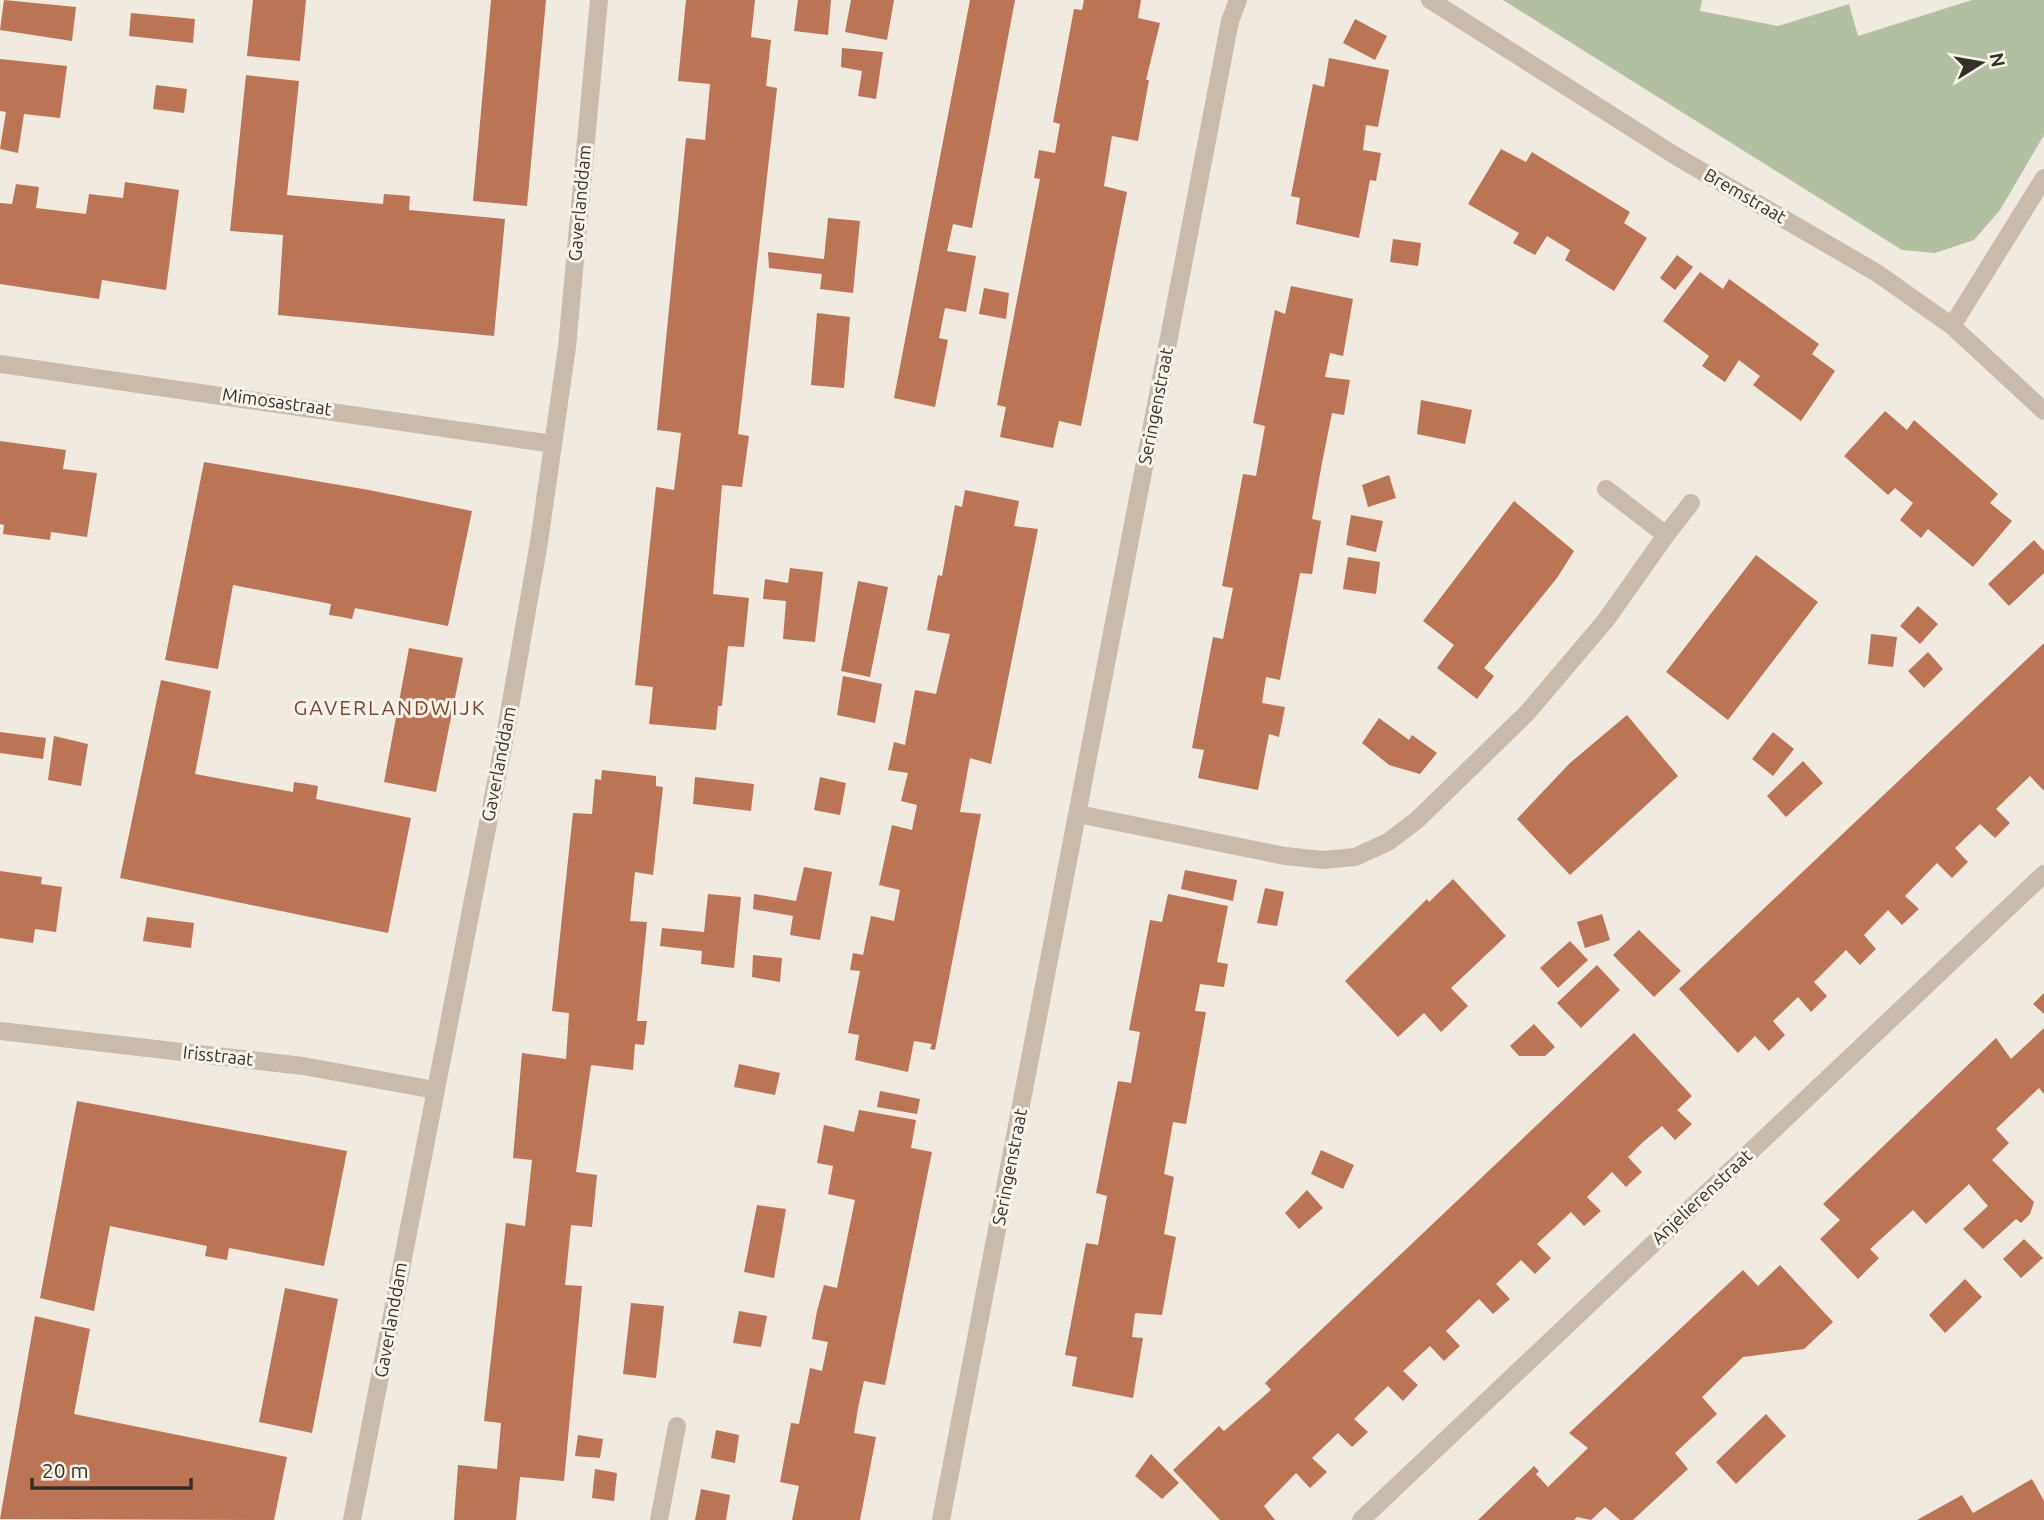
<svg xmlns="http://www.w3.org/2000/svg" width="2044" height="1520" viewBox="0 0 2044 1520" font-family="Ubuntu,sans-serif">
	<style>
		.green { fill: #b3bfa1 }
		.building { fill: #bb7454 }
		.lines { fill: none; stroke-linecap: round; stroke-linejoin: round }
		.street { stroke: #c8bbac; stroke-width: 18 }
		.labels { text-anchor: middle; stroke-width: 6; stroke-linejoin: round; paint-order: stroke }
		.street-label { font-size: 18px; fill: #372f2b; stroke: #f9f4ec }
		.quarter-label { font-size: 21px; letter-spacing: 2px; fill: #7f452b; stroke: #f9f4ec }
	</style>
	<rect width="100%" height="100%" fill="#f1eae0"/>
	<!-- green -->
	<polygon class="green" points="1503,0 1702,0 1700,11 1778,26 1849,4 1858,36 1972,0 2044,0 2044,135 2000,210 1974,240 1935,253 1902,250"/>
	<!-- building -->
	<g class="building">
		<polygon points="4,0 76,7 72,41 0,30"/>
		<polygon points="253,0 306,0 300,61 247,56"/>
		<polygon points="491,0 546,0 527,206 473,201"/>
		<polygon points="686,0 755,0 751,37 771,40 766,86 777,88 738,434 749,436 742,487 722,485 713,594 749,598 744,647 728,646 722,706 718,706 716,730 649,724 653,687 635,685 656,487 674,490 681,433 657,430 686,138 705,140 710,84 678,81"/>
		<polygon points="798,0 831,0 828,35 794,31"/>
		<polygon points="851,0 894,0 887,40 845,32"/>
		<polygon points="970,0 1015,0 972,228 953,224 947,251 976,256 966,312 945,308 939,338 948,340 935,407 894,398"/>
		<polygon points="1084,0 1141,0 1138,18 1160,23 1146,80 1149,80 1138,141 1112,136 1104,186 1127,192 1081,426 1059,421 1053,448 1000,437 1006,407 997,405 1040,179 1034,178 1039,150 1055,153 1060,124 1053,122 1074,9 1082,10"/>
		<polygon points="131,13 195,19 193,43 129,36"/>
		<polygon points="1355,19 1387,36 1375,60 1343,43"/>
		<polygon points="842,48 883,52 876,99 858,96 862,71 841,67"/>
		<polygon points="1329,58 1389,70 1378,127 1366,125 1363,150 1381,153 1376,181 1370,180 1359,238 1296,224 1300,198 1291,196 1313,84 1324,87"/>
		<polygon points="0,59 67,66 60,118 24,114 18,153 0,149 6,112 0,111"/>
		<polygon points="246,75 299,81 287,195 383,204 384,194 410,196 409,210 505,219 494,336 278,315 283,235 230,231"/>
		<polygon points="156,85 187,89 184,113 153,109"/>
		<polygon points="1501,149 1526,162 1532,152 1630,212 1624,223 1647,238 1614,291 1565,260 1570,250 1547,236 1535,255 1513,243 1519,233 1468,204"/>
		<polygon points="125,182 179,190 166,290 102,280 99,299 0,284 0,203 12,204 16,184 39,187 36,208 86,214 89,194 123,198"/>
		<polygon points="828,218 860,221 853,293 820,289 822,274 769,268 768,252 824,259"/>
		<polygon points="1393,239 1421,243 1418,266 1390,262"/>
		<polygon points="1677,255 1693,267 1675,290 1660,278"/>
		<polygon points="1700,272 1723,289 1729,279 1819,344 1812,354 1835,371 1801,421 1753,385 1760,376 1739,360 1725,382 1702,366 1709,356 1663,321"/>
		<polygon points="1291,286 1353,299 1343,356 1330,353 1325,377 1350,380 1344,415 1332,413 1322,463 1312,519 1321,521 1312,574 1300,573 1280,680 1266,677 1262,703 1285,707 1279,737 1269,734 1258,790 1198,778 1204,750 1192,748 1213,637 1223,639 1233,588 1222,586 1243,474 1256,476 1265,426 1253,423 1275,310 1285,314"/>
		<polygon points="984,288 1009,293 1006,319 979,314"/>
		<polygon points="817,313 850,317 844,388 811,385"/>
		<polygon points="1421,400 1472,410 1465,444 1417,434"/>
		<polygon points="1885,411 1907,430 1914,420 1998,494 1990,503 2012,521 1973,567 1928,529 1921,538 1900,520 1913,503 1895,488 1888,495 1844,456"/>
		<polygon points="0,441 66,450 63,469 97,473 87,537 51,532 50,540 3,534 4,525 0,524"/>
		<polygon points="204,462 369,490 472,511 448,626 355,608 352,619 342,617 329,615 331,604 233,585 218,669 165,660"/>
		<polygon points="1389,475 1396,498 1368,507 1362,485"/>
		<polygon points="965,490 1019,501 1014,526 1038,529 991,764 970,758 960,812 981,814 935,1050 930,1049 932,1044 914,1041 908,1072 855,1060 859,1035 848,1033 860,971 850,970 853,953 863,955 871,916 894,921 900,890 879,885 892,825 912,830 917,805 901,801 908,773 888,770 894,742 905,745 915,690 936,694 950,634 927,630 938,575 942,576 955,505 962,507"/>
		<polygon points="1514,501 1574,551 1557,578 1484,668 1494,676 1477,699 1437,668 1454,645 1423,621"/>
		<polygon points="1351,515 1383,521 1376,552 1346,545"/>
		<polygon points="2034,540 2044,551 2044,573 2009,606 1988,584"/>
		<polygon points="1756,555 1818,602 1728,720 1666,672"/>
		<polygon points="1348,557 1380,562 1376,594 1343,589"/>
		<polygon points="790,568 823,572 815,642 783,639 786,601 763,599 765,579 788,583"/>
		<polygon points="858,581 888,587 870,677 841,671"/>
		<polygon points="1918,606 1938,624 1920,644 1900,626"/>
		<polygon points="1871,634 1897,637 1893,667 1868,664"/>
		<polygon points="2044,643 2044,791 2030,776 1996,809 2010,823 1995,838 1980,824 1955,848 1968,862 1952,878 1937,863 1905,896 1919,909 1902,925 1888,910 1864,935 1876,949 1860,965 1846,950 1814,982 1827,996 1811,1012 1798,997 1773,1021 1785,1035 1769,1051 1755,1036 1738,1053 1679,989"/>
		<polygon points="409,648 463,658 436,792 384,782"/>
		<polygon points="1928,652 1943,669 1924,688 1908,671"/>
		<polygon points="843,676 882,684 875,723 837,715"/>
		<polygon points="161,680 211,691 195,774 293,792 294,782 307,784 318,786 316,799 411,818 388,933 120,878"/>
		<polygon points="1627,715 1678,776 1570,875 1517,819 1570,763"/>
		<polygon points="1379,718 1409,740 1412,735 1437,753 1420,774 1389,765 1362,743"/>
		<polygon points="0,732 46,738 43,759 0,753"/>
		<polygon points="1773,732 1794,749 1773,776 1752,759"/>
		<polygon points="54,736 88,744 81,786 48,780"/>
		<polygon points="1803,761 1823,783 1786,817 1767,796"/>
		<polygon points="602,770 656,776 656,786 663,787 653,875 635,872 630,921 647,922 637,1021 647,1021 644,1045 635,1044 633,1070 591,1065 576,1172 597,1175 592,1227 571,1225 565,1285 582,1286 564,1481 520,1477 516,1520 454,1520 458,1465 497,1469 501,1423 484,1421 506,1223 525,1226 532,1160 513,1158 522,1053 566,1059 569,1013 552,1011 573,813 592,814 595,779 601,780"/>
		<polygon points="695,777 754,784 751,811 693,804"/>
		<polygon points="820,777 846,783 840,815 814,810"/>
		<polygon points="804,867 832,872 820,940 790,935 793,916 753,909 754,894 796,901"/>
		<polygon points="1185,870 1237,880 1233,901 1181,889"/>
		<polygon points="0,871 42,877 41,884 62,887 56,932 35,929 33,943 0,938"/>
		<polygon points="1453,879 1506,936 1451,988 1468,1006 1441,1032 1424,1013 1398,1037 1345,981 1427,899 1429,902"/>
		<polygon points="1265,888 1284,892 1277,926 1257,923"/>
		<polygon points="708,894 741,897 734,968 701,964 702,951 660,946 662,928 704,932"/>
		<polygon points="1168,894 1228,906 1217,962 1228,964 1224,987 1200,984 1195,1011 1206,1012 1186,1124 1173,1122 1164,1174 1174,1177 1164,1234 1176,1237 1162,1315 1135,1313 1132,1337 1143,1338 1133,1398 1072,1386 1077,1357 1065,1355 1086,1243 1098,1245 1107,1196 1096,1193 1118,1081 1131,1083 1140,1032 1129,1030 1150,920 1162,922"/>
		<polygon points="1602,914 1610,940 1585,948 1577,922"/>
		<polygon points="147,917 194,923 191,948 143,941"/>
		<polygon points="1639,930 1681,971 1654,997 1613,955"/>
		<polygon points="1570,941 1588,960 1558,988 1540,968"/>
		<polygon points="753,955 782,958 780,982 752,977"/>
		<polygon points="1597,965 1620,990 1581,1028 1557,1003"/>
		<polygon points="2044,993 2044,1014 2033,1004"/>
		<polygon points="1534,1024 1555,1047 1545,1056 1519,1056 1510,1046"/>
		<polygon points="2044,1028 2044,1094 2039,1088 1996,1129 2009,1143 1992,1160 2034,1202 2030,1214 2021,1223 2016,1219 1983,1249 1963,1229 1988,1206 1969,1184 1926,1224 1913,1210 1870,1249 1879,1258 1858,1279 1820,1239 1840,1220 1823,1204 1996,1038 2011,1059"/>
		<polygon points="1634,1033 1692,1096 1677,1110 1692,1124 1675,1140 1662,1126 1643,1142 1628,1157 1642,1172 1626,1187 1612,1172 1587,1197 1601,1211 1584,1226 1571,1212 1537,1244 1551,1258 1535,1274 1521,1260 1496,1284 1510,1299 1493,1314 1479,1299 1446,1331 1460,1346 1444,1361 1430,1346 1403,1371 1418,1385 1403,1401 1388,1386 1354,1419 1368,1432 1352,1447 1338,1433 1312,1458 1327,1472 1310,1488 1296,1473 1264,1506 1275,1520 1220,1520 1173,1470 1219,1426 1224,1431 1271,1390 1265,1383"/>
		<polygon points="739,1064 780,1073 775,1095 734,1087"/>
		<polygon points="880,1091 920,1099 917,1114 877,1107"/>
		<polygon points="77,1101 347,1151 324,1266 229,1248 227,1260 205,1256 207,1246 110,1226 94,1311 40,1298"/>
		<polygon points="859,1110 916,1120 911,1148 932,1152 885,1385 864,1381 858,1408 854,1433 876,1437 860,1520 792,1520 799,1486 780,1482 791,1423 799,1424 810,1368 822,1371 828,1342 812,1339 817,1311 824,1285 837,1288 855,1200 828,1194 833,1166 817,1163 824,1125 854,1132"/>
		<polygon points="1321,1150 1354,1165 1343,1189 1311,1174"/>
		<polygon points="1307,1190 1323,1208 1299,1229 1285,1213"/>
		<polygon points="757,1205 786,1209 774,1278 744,1272"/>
		<polygon points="2024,1239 2043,1258 2021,1278 2003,1259"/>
		<polygon points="1780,1265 1833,1322 1804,1349 1743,1357 1702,1397 1717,1414 1675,1453 1688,1469 1633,1520 1620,1520 1605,1507 1591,1520 1577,1517 1574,1520 1478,1520 1534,1466 1539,1471 1536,1474 1548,1487 1588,1448 1569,1433 1743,1270 1758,1286"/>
		<polygon points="1965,1279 1982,1297 1945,1333 1929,1315"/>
		<polygon points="285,1288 338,1299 312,1433 259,1422"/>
		<polygon points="631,1303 664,1306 656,1378 623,1374"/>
		<polygon points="739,1311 767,1316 761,1347 733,1343"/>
		<polygon points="35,1316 90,1329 74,1414 287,1457 274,1520 0,1519"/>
		<polygon points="1766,1414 1786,1436 1736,1484 1716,1462"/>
		<polygon points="716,1430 739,1435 735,1463 711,1458"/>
		<polygon points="578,1435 603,1439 600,1458 575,1456"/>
		<polygon points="1151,1454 1179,1483 1162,1499 1135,1476"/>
		<polygon points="595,1469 617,1473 614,1501 592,1498"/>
		<polygon points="2032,1479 2044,1501 2044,1520 1917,1520 1962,1495 1973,1513"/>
		<polygon points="701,1489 730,1495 726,1520 695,1520"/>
	</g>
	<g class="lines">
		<!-- street -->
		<g class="street">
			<polyline points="1430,0 1679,158 1877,273 1952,326 2044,411"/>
			<polyline points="1952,326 2044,178"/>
			<polyline points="0,364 553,444"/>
			<polyline points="1666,535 1691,503"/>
			<polyline points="1078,814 1285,856 1323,860 1355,857 1388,842 1417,820 1527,713 1606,620 1666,535 1606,489"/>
			<polyline points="0,1031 303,1066 435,1090"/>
			<polyline points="352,1520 505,736 539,542 567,347 599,0"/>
			<polyline points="659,1520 677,1426"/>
			<polyline points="941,1520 1230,21 1238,0"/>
			<polyline points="1361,1520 2044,874"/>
		</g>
	</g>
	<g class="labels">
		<!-- street labels -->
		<g class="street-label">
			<text transform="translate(1745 196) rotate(30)" y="6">Bremstraat</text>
			<text transform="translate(580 203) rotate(-85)" y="6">Gaverlanddam</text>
			<text transform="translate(277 402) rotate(8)" y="6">Mimosastraat</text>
			<text transform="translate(1156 406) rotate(-79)" y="6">Seringenstraat</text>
			<text transform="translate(499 764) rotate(-79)" y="6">Gaverlanddam</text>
			<text transform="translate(218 1056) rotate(6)" y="6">Irisstraat</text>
			<text transform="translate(1010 1167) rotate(-79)" y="6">Seringenstraat</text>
			<text transform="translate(1702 1197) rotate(-43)" y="6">Anjelierenstraat</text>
			<text transform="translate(391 1320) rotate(-80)" y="6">Gaverlanddam</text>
		</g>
		<!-- quarter labels -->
		<g class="quarter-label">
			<text x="390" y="715">GAVERLANDWIJK</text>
		</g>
	</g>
	<!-- north arrow -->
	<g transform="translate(1981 63) rotate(79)" stroke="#f9f4ec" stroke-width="5" paint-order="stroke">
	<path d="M0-5L12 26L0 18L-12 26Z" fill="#372f2b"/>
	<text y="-10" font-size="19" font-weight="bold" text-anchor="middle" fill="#372f2b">N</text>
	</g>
	<!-- scale -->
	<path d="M32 1478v10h159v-10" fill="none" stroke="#372f2b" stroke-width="3.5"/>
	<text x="42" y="1478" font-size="21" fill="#372f2b" stroke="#f9f4ec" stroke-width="5" paint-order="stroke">20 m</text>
</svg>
